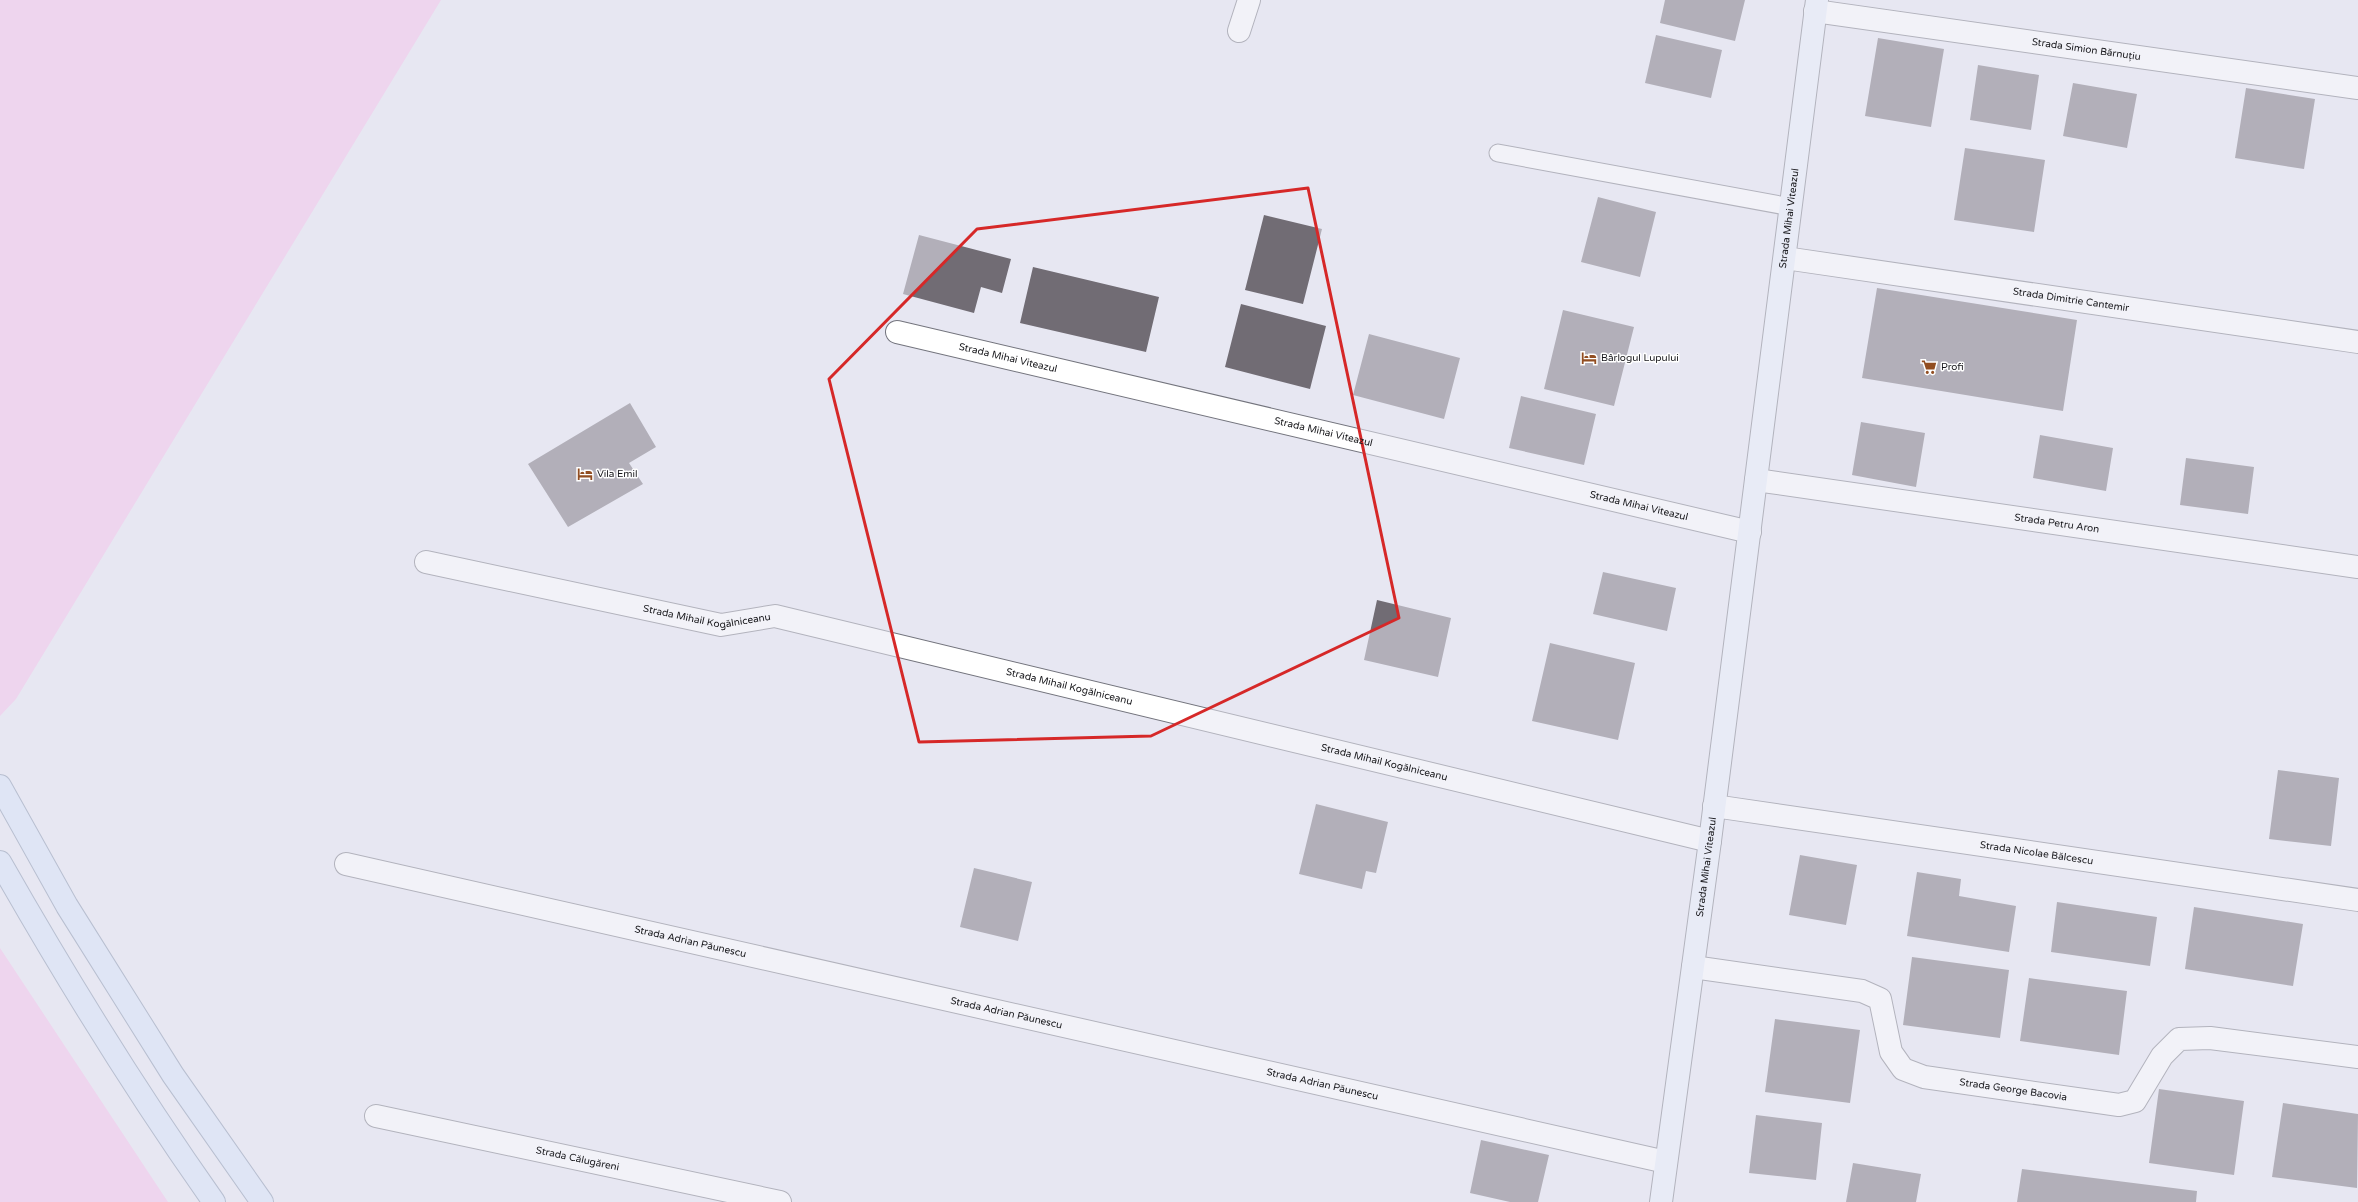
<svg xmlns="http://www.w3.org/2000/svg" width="2358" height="1202" viewBox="0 0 2358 1202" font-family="'Varela Round',sans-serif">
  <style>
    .green { fill: #f5bfe8 }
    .building { fill: #716c74 }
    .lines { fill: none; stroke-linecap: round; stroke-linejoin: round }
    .service-casing { stroke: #73747d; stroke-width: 19 }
    .minor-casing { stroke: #73747d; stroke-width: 24 }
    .secondary-casing { stroke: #73747d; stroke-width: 24 }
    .primary-casing { stroke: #7f8ea7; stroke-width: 24 }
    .service { stroke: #fff; stroke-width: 17 }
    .minor { stroke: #fff; stroke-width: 22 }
    .secondary { stroke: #e9f0fb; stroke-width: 22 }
    .primary { stroke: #d4e2f8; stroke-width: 22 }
    .marked { fill: none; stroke: #d62828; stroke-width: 3; stroke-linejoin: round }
    .labels { text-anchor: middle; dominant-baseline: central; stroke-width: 3; stroke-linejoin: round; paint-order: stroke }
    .street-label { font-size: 10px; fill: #16161a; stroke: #fff }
    .poi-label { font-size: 10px; fill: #16161a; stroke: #fff; text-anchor: start }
  </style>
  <rect width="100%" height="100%" fill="#e7e7f2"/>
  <path class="green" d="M 0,0 L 441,0 L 16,699 L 0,716 Z
    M 0,948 L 168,1202 L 0,1202 Z"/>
  <path class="building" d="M 1665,0 L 1745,0 L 1735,41 L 1660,23 Z
    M 1656,35 L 1722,50 L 1711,98 L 1645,83 Z
    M 1878,38 L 1944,49 L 1931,127 L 1865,116 Z
    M 1978,65 L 2039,75 L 2031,130 L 1970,120 Z
    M 2073,83 L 2137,94 L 2127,148 L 2063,136 Z
    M 2246,88 L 2315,99 L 2304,169 L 2235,158 Z
    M 1965,148 L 2045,160 L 2034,232 L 1954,220 Z
    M 1598,197 L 1656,212 L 1640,277 L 1581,262 Z
    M 1264,215 L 1322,229 L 1303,304 L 1245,290 Z
    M 919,235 L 1011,259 L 1002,293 L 981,287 L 974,313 L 903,294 Z
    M 1033,267 L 1159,297 L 1146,352 L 1020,323 Z
    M 1877,288 L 2077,320 L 2063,411 L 1862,378 Z
    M 1241,304 L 1326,326 L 1310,389 L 1225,367 Z
    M 1563,310 L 1634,327 L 1614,406 L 1544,389 Z
    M 1369,334 L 1460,358 L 1444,419 L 1353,395 Z
    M 1521,396 L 1596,414 L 1584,465 L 1509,448 Z
    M 630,403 L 656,447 L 629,463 L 643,484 L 568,527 L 528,464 Z
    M 1861,422 L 1925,433 L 1916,487 L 1852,475 Z
    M 2040,435 L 2113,448 L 2106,491 L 2033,478 Z
    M 2186,458 L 2254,467 L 2248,514 L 2180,505 Z
    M 1603,572 L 1676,588 L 1667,631 L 1593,614 Z
    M 1377,600 L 1451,618 L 1438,677 L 1364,660 Z
    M 1550,643 L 1635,663 L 1618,740 L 1532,721 Z
    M 2278,770 L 2339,778 L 2331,846 L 2269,839 Z
    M 1316,804 L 1388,822 L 1376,873 L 1366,871 L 1362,889 L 1299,874 Z
    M 1800,855 L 1857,865 L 1846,925 L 1789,915 Z
    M 974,868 L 1032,882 L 1018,941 L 960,927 Z
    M 1917,872 L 1961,879 L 1959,896 L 2016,906 L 2009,952 L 1907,936 Z
    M 2057,902 L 2157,917 L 2150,966 L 2051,952 Z
    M 2194,907 L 2303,924 L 2293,986 L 2185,969 Z
    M 1912,957 L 2009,970 L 2000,1038 L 1903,1025 Z
    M 2029,978 L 2127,991 L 2119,1055 L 2020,1041 Z
    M 1775,1019 L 1860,1030 L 1850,1103 L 1765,1092 Z
    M 2159,1089 L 2244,1101 L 2234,1175 L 2149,1163 Z
    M 2283,1103 L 2358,1114 L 2357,1188 L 2272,1177 Z
    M 1756,1115 L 1822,1123 L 1816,1180 L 1749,1173 Z
    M 1481,1140 L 1549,1155 L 1538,1202 L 1510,1202 L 1470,1193 Z
    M 1853,1163 L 1921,1174 L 1916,1202 L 1846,1202 Z
    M 2022,1169 L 2197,1191 L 2196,1202 L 2017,1202 Z"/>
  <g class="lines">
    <g class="service-casing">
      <path id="service" d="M 1498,153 L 1791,207"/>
    </g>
    <g class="minor-casing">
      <g id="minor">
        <path id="s1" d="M 1815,11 L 2358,88"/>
        <path d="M 1239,31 L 1249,0"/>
        <path id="s2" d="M 1785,258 L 2358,342"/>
        <path id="s3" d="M 897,332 L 1750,532"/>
        <path id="s4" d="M 1756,480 L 2358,567"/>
        <path id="s5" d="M 426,562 L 721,625 L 775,616 L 1710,841"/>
        <path id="s6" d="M 1714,806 L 2358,900"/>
        <path id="s7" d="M 346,864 L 1666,1162"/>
        <path id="s8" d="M 1693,967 L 1862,991 L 1880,999 L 1891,1052 L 1903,1069 L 1924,1077 L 2119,1105 L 2135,1101 L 2162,1056 L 2179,1039 L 2210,1038 L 2358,1057"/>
        <path id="s9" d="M 376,1116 L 780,1202"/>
      </g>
    </g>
    <g class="secondary-casing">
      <g id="secondary">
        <path id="s10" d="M 1661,1202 L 1710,841 L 1817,0"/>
      </g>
    </g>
    <g class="primary-casing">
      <path id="primary" d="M 0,786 L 67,906 L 173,1075 L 262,1202
        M 0,862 C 66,978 137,1093 214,1202"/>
    </g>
    <use href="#service" class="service"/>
    <use href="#minor" class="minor"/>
    <use href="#secondary" class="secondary"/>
    <use href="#primary" class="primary"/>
  </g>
  <path d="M0 0H2358V1202H0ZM 1308,188 L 1399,618 L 1151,736 L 919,742 L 829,379 L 977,229 Z" fill="#e7e7f2" fill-opacity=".55" fill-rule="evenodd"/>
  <path class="marked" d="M 1308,188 L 1399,618 L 1151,736 L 919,742 L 829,379 L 977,229 Z"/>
  <defs>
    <g id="hotel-bare" transform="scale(1.2)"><path d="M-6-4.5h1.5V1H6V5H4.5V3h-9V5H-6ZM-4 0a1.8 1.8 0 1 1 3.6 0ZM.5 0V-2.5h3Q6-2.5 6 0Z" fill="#914d21" stroke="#fff" stroke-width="2.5" paint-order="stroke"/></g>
    <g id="supermarket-bare" transform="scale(1.2)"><path d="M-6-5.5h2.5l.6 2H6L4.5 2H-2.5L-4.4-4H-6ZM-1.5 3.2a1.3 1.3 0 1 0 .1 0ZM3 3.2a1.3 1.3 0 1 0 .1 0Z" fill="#914d21" stroke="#fff" stroke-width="2.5" paint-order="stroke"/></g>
  </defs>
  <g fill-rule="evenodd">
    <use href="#hotel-bare" x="1589" y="358"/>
    <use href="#supermarket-bare" x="1929" y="367"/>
    <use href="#hotel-bare" x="585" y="474"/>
  </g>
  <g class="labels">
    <g class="street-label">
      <text stroke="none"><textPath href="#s1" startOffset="274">Strada Simion Bărnuțiu</textPath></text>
      <text stroke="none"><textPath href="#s10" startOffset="992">Strada Mihai Viteazul</textPath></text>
      <text stroke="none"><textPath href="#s2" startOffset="289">Strada Dimitrie Cantemir</textPath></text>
      <text stroke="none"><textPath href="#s3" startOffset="114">Strada Mihai Viteazul</textPath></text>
      <text stroke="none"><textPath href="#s3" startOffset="438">Strada Mihai Viteazul</textPath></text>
      <text stroke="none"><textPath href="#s3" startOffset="762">Strada Mihai Viteazul</textPath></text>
      <text stroke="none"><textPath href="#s4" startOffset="304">Strada Petru Aron</textPath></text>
      <text stroke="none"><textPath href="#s5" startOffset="287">Strada Mihail Kogălniceanu</textPath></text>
      <text stroke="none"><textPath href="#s5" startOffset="659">Strada Mihail Kogălniceanu</textPath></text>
      <text stroke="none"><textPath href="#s5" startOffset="983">Strada Mihail Kogălniceanu</textPath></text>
      <text stroke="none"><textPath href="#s6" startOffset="326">Strada Nicolae Bălcescu</textPath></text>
      <text stroke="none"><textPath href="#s10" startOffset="338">Strada Mihai Viteazul</textPath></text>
      <text stroke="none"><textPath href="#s7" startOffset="353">Strada Adrian Păunescu</textPath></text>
      <text stroke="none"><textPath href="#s7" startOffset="677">Strada Adrian Păunescu</textPath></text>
      <text stroke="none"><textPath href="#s7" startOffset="1001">Strada Adrian Păunescu</textPath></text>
      <text stroke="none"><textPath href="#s8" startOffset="378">Strada George Bacovia</textPath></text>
      <text stroke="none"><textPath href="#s9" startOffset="206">Strada Călugăreni</textPath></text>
    </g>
    <g class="poi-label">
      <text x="1601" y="358">Bârlogul Lupului</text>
      <text x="1941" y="367">Profi</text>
      <text x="597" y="474">Vila Emil</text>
    </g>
  </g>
</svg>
